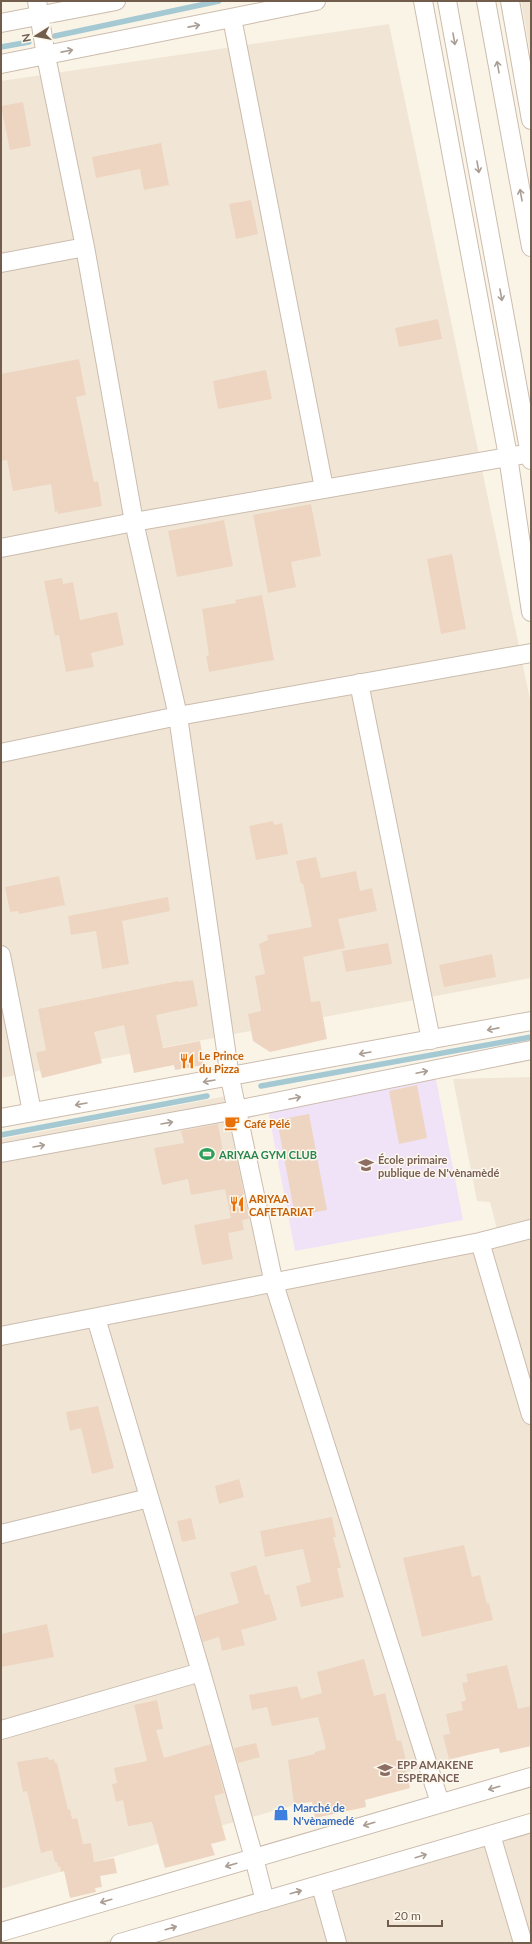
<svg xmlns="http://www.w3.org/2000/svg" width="532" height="1944" viewBox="0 0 532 1944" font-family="Lato,sans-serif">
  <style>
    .residential { fill: #f1e6d6 }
    .education { fill: #f1e3f7 }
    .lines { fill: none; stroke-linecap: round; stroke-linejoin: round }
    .stream { stroke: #a4c9d3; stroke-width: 5.5 }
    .building { fill: #edd5c1 }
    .minor-casing { stroke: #cbbcae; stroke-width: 20 }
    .minor { stroke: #fff; stroke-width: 18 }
    .oneway { stroke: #aa9e94 }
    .labels { text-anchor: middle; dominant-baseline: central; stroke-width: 3; stroke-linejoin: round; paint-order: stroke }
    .food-label { font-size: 11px; font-weight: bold; fill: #c56008; stroke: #fdf8ed; text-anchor: start }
    .leisure-label { font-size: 11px; font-weight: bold; fill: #27864d; stroke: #fdf8ed; text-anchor: start }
    .education-label { font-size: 11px; font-weight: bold; fill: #785e54; stroke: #fdf8ed; text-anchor: start }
    .shop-label { font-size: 11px; font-weight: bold; fill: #366cbe; stroke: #fdf8ed; text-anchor: start }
  </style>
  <rect width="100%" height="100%" fill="#faf4e7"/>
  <path class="residential" d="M 521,1 L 531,1 L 531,57 Z
    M 389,24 L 531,704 L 531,978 L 1,1078 L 1,81 Z
    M 531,1077 L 531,1737 L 1,1889 L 1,1139 L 232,1095 L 278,1274 L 497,1230 L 490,1202 L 477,1201 L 453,1079 Z
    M 531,1815 L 531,1943 L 100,1943 Z"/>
  <path class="education" d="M 436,1079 L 463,1220 L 295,1251 L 268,1110 Z"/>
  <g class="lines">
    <path class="stream" d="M 55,36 L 219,1
      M 1,47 L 29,42
      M 261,1086 L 531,1037
      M 1,1135 L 207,1096"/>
  </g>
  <path class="building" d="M 23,102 L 31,146 L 10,150 L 1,106 Z
    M 161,143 L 169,185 L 144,190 L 140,169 L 96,178 L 92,157 Z
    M 251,200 L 258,234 L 236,239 L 229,204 Z
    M 438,319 L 442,339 L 399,347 L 395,328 Z
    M 79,359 L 86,395 L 76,397 L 94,482 L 98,481 L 102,506 L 58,514 L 57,511 L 55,512 L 51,484 L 13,491 L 7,460 L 1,461 L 1,374 Z
    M 266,370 L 272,399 L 218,409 L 213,381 Z
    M 311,504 L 321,556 L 291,562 L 296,587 L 268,593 L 253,515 Z
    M 224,520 L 233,566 L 177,577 L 168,531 Z
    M 452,554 L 466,629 L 441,634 L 427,559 Z
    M 62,578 L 63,584 L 73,582 L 80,620 L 117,612 L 124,645 L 91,653 L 94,667 L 66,672 L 59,635 L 55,636 L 44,581 Z
    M 262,595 L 274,660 L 209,672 L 206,656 L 209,655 L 202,609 L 236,603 L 235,600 Z
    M 273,821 L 274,825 L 282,823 L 288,854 L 256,860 L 249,826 Z
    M 316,857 L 321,878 L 356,871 L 360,891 L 372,888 L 377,911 L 338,919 L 345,948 L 303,957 L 311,1002 L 320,1001 L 327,1039 L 270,1052 L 253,1041 L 248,1014 L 261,1011 L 255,976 L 265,974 L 259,944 L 268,940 L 267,935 L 312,927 L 303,883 L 301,884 L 296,861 Z
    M 59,876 L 65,905 L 19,914 L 18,911 L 10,912 L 5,887 Z
    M 168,897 L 170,911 L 122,921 L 129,964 L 102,969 L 96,931 L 71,935 L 68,916 Z
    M 388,943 L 392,964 L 346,972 L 342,951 Z
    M 492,954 L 496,977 L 444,987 L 439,965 Z
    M 193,980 L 198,1006 L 156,1015 L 163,1048 L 200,1041 L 204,1065 L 175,1070 L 174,1065 L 134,1073 L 124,1025 L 94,1032 L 102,1063 L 42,1078 L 36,1053 L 46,1050 L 38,1009 L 178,981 L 179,982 Z
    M 417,1085 L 427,1138 L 399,1144 L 389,1091 Z
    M 309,1114 L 327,1210 L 295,1216 L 277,1120 Z
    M 218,1124 L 225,1162 L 237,1160 L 249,1219 L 242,1220 L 244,1230 L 228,1233 L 233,1259 L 202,1265 L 194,1225 L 231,1218 L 225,1189 L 191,1195 L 188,1179 L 162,1185 L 154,1148 L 184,1143 L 181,1131 Z
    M 98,1406 L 114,1468 L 92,1474 L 81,1428 L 70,1431 L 66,1412 Z
    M 239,1479 L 244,1497 L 219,1504 L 215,1486 Z
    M 332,1517 L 336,1537 L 333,1537 L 341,1568 L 337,1568 L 344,1597 L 301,1607 L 296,1586 L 311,1582 L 303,1549 L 265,1557 L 260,1531 Z
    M 191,1518 L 196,1539 L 182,1542 L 177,1521 Z
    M 464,1545 L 472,1577 L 480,1575 L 487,1604 L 489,1603 L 493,1620 L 422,1637 L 403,1558 Z
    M 256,1565 L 265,1595 L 269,1594 L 277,1620 L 241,1630 L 245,1645 L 222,1651 L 219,1637 L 203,1642 L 195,1616 L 239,1603 L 230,1573 Z
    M 47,1624 L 54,1657 L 1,1667 L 1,1634 Z
    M 364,1659 L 374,1696 L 385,1693 L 397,1741 L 401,1740 L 407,1765 L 405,1766 L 410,1788 L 365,1800 L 366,1807 L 315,1818 L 312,1802 L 294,1804 L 288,1760 L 315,1754 L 315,1752 L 326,1749 L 318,1717 L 272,1726 L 267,1707 L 252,1710 L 249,1695 L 297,1686 L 301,1699 L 322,1693 L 317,1672 Z
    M 507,1665 L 518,1709 L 531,1706 L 531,1746 L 500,1753 L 499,1748 L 449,1759 L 443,1735 L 450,1734 L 446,1714 L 463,1710 L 461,1702 L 466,1700 L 462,1683 L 468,1682 L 466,1674 Z
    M 157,1700 L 163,1729 L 156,1730 L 164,1758 L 211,1744 L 224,1793 L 214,1796 L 226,1840 L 211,1844 L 215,1855 L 165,1868 L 152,1822 L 128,1826 L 123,1800 L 116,1802 L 112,1784 L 117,1783 L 114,1768 L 147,1761 L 134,1705 Z
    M 256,1743 L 260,1757 L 238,1763 L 234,1748 Z
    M 48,1757 L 49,1760 L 54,1759 L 55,1763 L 57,1763 L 68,1810 L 70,1809 L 72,1819 L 77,1818 L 83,1844 L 91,1843 L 94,1862 L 114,1858 L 117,1873 L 100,1876 L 102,1887 L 95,1888 L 96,1892 L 70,1898 L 64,1871 L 61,1872 L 60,1866 L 58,1867 L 57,1862 L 55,1862 L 52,1850 L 41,1853 L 27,1791 L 23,1792 L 17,1762 Z"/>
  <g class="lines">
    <g class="minor-casing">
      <path id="minor" d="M 37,1 L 46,56 L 85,247 L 134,522 L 178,716 L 230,1078 L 274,1284 L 440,1803
        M 423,1 L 508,456 L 531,612
        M 447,1 L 531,460
        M 486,1 L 531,247
        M 510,1 L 531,120
        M 232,18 L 324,488
        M 1,23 L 116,1
        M 1,64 L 316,1
        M 1,263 L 85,247
        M 1,548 L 134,522 L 531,453
        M 359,683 L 431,1040
        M 1,753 L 178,716 L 531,653
        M 1,955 L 32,1112
        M 1,1118 L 531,1021
        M 1,1153 L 236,1110 L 531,1050
        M 480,1242 L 531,1415
        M 96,1318 L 201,1672 L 254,1858 L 265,1901
        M 1,1336 L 480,1242 L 531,1229
        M 1,1534 L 149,1498
        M 1,1730 L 201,1672
        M 491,1835 L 523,1943
        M 321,1886 L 337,1943
        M 1,1932 L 531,1777
        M 120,1943 L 531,1823"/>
    </g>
    <use href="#minor" class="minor"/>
  </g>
  <defs><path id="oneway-shaft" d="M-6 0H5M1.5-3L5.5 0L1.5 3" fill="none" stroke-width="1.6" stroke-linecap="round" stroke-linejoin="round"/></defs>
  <g class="oneway">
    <use href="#oneway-shaft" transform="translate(194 26) rotate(-11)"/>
    <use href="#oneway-shaft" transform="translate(454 39) rotate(80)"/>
    <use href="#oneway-shaft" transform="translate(67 51) rotate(-11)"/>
    <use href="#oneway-shaft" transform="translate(498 67) rotate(-100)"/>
    <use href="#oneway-shaft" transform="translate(478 167) rotate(80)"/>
    <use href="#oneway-shaft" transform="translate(521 195) rotate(-100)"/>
    <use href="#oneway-shaft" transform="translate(501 295) rotate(80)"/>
    <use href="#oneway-shaft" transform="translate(493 1029) rotate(169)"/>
    <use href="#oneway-shaft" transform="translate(365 1053) rotate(170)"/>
    <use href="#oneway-shaft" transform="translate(422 1072) rotate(-12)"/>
    <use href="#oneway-shaft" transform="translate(209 1081) rotate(170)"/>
    <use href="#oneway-shaft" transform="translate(295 1098) rotate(-12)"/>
    <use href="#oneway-shaft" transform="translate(81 1104) rotate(170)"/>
    <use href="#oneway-shaft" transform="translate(167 1123) rotate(-10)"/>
    <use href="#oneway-shaft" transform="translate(39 1146) rotate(-10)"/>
    <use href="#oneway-shaft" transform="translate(494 1788) rotate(164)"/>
    <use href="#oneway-shaft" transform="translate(369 1824) rotate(164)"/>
    <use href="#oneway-shaft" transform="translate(421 1856) rotate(-17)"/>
    <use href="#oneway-shaft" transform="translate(231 1865) rotate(164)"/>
    <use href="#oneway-shaft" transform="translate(296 1892) rotate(-16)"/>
    <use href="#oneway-shaft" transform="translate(106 1901) rotate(164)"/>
    <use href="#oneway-shaft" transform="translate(171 1928) rotate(-16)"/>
  </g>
  <defs>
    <g id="restaurant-bare" transform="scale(1.2)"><path d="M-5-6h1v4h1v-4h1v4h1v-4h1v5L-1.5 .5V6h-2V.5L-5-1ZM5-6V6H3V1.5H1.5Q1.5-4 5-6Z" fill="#e8710a" stroke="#fdf8ed" stroke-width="2.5" paint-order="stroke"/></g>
    <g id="cafe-bare" transform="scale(1.2)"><path d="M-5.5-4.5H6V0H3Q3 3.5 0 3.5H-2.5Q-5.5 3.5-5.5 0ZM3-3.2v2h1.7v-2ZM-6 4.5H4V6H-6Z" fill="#e8710a" stroke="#fdf8ed" stroke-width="2.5" paint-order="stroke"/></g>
    <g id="stadium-bare" transform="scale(1.2)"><path d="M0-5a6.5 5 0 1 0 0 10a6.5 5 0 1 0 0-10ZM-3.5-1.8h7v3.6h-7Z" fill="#2e9e5b" stroke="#fdf8ed" stroke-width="2.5" paint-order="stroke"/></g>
    <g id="school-bare" transform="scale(1.2)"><path d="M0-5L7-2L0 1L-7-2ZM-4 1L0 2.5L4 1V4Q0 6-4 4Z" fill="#8d6e63" stroke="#fdf8ed" stroke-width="2.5" paint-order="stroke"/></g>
    <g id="shop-bare" transform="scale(1.2)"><path d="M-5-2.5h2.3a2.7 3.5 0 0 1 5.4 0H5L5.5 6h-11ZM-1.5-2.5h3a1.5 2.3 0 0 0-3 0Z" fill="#3f7fe0" stroke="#fdf8ed" stroke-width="2.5" paint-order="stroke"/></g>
  </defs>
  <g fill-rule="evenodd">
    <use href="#restaurant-bare" x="187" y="1061"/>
    <use href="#cafe-bare" x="232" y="1123"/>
    <use href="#stadium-bare" x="207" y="1154"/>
    <use href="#school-bare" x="366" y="1165"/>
    <use href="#restaurant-bare" x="237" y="1204"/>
    <use href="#school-bare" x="385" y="1770"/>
    <use href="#shop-bare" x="281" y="1813"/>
  </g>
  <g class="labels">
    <g class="food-label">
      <text x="199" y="1055">Le Prince<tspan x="199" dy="13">du Pizza</tspan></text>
      <text x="244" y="1123">Café Pélé</text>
      <text x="249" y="1198">ARIYAA<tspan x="249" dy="13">CAFETARIAT</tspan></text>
    </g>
    <g class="leisure-label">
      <text x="219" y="1154">ARIYAA GYM CLUB</text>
    </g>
    <g class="education-label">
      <text x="378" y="1159">École primaire<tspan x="378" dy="13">publique de N'vènamèdé</tspan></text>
      <text x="397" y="1764">EPP AMAKENE<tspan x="397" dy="13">ESPERANCE</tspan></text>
    </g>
    <g class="shop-label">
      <text x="293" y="1807">Marché de<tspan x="293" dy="13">N'vènamedé</tspan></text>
    </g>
  </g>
  <rect width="532" height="1944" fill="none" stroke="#725d4d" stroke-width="4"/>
  <g transform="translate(36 36) rotate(259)" stroke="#fdf8ed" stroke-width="3" paint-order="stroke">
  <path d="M0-3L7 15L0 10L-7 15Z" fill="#725d4d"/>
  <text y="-6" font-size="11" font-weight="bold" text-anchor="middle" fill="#725d4d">N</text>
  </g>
  <path d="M388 1920v6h54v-6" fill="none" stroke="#725d4d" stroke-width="2"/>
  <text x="394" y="1920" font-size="12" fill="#725d4d" stroke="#fdf8ed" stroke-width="3" paint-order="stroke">20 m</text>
</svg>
